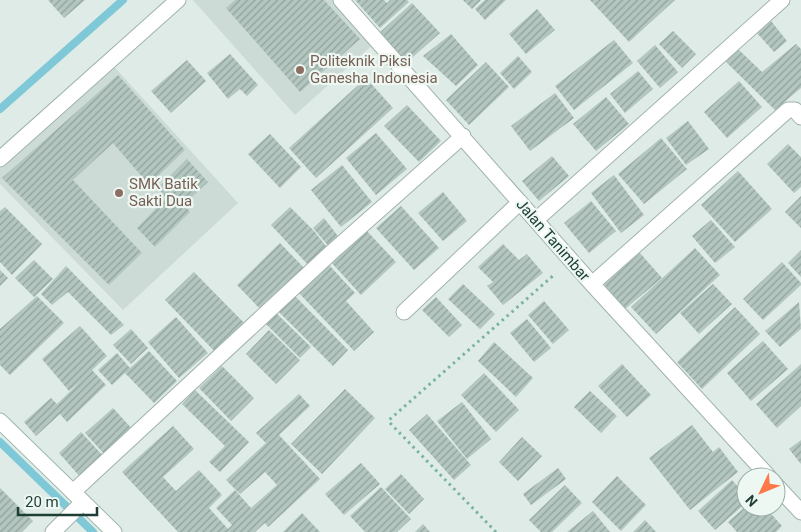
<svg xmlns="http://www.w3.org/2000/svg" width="801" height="532" viewBox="0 0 801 532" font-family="Roboto,sans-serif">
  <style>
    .built { fill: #ccdbd5 }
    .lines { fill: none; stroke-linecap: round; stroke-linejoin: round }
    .stream { stroke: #7fc8d7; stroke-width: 8 }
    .building { fill: url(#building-hatch) }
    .street-casing { stroke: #a1b3ad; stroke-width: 17 }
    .secondary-casing { stroke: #9cb8af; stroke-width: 17 }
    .path { stroke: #7bb3a2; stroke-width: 3; stroke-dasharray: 2.5 4; stroke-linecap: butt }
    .street { stroke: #fff; stroke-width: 15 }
    .secondary { stroke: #fff; stroke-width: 15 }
    .education-dot { fill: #8d6e63; stroke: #eef8f3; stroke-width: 2 }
    .labels { text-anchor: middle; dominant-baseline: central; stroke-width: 4.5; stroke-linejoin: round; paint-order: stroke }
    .education-label { font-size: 15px; fill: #785e54; stroke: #eef8f3; text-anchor: start }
    .street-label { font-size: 15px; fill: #1e3d35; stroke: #eef8f3 }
  </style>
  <defs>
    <pattern id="building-hatch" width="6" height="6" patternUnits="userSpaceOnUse" patternTransform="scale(1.25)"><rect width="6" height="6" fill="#b3c6bf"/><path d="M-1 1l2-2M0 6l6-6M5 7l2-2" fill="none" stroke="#91a29c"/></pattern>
  </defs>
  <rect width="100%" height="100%" fill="#deebe6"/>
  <path class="built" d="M 193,0 L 341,0 L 377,41 L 295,115 Z
    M 109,61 L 238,203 L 123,310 L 0,184 L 0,159 Z"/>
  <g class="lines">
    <path class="stream" d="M 0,109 L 123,0
      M 0,442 L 93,532"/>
  </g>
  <path class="building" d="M 48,0 L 85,0 L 64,18 Z
    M 235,0 L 324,0 L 360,39 L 300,92 L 226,8 Z
    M 355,0 L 384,0 L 387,3 L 390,0 L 407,0 L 409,2 L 380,28 Z
    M 463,0 L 481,0 L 472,9 Z
    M 485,0 L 506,0 L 485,20 L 475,9 Z
    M 590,0 L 675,0 L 629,42 Z
    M 412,3 L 440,33 L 405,64 L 378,34 Z
    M 537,9 L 555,30 L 526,54 L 509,34 Z
    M 771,21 L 787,41 L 774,52 L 757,33 Z
    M 673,31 L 696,54 L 682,68 L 659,44 Z
    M 451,34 L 478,65 L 456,86 L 423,56 Z
    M 614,40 L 633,63 L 574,110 L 555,86 Z
    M 796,44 L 801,49 L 801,88 L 775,110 L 726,62 L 738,49 L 762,72 Z
    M 655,45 L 678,72 L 660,88 L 637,61 Z
    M 230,54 L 258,85 L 247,96 L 240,89 L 228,99 L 207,73 Z
    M 518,56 L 532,72 L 514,89 L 500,73 Z
    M 187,60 L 206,81 L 171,113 L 151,91 Z
    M 486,62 L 509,87 L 469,125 L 446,100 Z
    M 638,71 L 653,89 L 625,113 L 610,94 Z
    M 118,75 L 185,150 L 149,185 L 113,143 L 73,180 L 142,253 L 109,285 L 2,178 Z
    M 366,78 L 393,108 L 316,178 L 289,148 Z
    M 739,81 L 762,107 L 727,138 L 704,112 Z
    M 555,93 L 574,118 L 530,151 L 511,126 Z
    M 606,97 L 629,124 L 596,151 L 573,124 Z
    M 407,105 L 441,141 L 419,162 L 384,126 Z
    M 688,121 L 709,149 L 686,165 L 666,138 Z
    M 376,133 L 407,169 L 376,195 L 346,158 Z
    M 270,134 L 301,167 L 280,188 L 248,154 Z
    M 661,138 L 687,169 L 644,204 L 618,174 Z
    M 788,144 L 801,157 L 801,187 L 794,193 L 767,164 Z
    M 552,156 L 569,176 L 539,201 L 522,181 Z
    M 187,159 L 208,182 L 184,204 L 190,212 L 155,247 L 137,228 L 166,198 L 158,188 Z
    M 342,165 L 372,202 L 341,227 L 311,190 Z
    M 738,171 L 772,209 L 735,242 L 701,205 Z
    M 614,175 L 644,215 L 621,233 L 591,193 Z
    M 443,192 L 467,221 L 443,241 L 418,213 Z
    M 801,196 L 801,228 L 785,212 Z
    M 591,201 L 616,231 L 589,253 L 564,223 Z
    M 401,206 L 439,248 L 414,270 L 376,228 Z
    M 5,207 L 42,244 L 12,275 L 0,262 L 0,211 Z
    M 290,207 L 314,231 L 329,250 L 310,267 L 271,225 Z
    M 324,218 L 341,240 L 331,249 L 313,228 Z
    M 711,220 L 735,247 L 715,263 L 692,236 Z
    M 365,229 L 396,262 L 361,295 L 330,261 Z
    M 280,243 L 307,271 L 263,312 L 237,285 Z
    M 503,244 L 519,260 L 527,254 L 543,273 L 503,305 L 487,286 L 493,282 L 478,267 Z
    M 695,248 L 720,275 L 656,334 L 631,307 Z
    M 801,250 L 801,277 L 788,263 Z
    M 640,253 L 662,278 L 625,309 L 604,284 Z
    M 34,260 L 53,279 L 34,297 L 15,278 Z
    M 782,262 L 801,283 L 801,285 L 763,320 L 743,299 Z
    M 328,264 L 355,293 L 346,301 L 374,332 L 354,351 L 298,292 Z
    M 66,266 L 124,325 L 111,335 L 68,292 L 52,305 L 41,294 Z
    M 0,270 L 8,278 L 0,286 Z
    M 194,272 L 253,332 L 224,361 L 165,300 Z
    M 463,284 L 495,314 L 480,329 L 448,299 Z
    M 713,284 L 732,304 L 699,334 L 680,313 Z
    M 293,294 L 348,350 L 333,366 L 277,310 Z
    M 37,296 L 64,323 L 10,375 L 0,365 L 0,329 Z
    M 436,297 L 462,325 L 449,337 L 422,310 Z
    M 544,301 L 569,330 L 553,344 L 528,315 Z
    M 799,302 L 801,329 L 780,347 L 765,331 Z
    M 735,307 L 760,334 L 702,389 L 677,362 Z
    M 275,312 L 311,347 L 300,358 L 264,322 Z
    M 176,317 L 208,353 L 179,378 L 148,342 Z
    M 527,319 L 551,348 L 534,362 L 510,333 Z
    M 80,326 L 107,356 L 92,370 L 106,385 L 67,422 L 60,414 L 36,436 L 24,422 L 51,398 L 57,404 L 81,381 L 69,391 L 42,359 Z
    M 131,329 L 148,348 L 131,364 L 113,345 Z
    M 269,330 L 300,360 L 276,384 L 246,354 Z
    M 763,341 L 788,369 L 751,401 L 727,373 Z
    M 494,342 L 533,378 L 516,397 L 478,361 Z
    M 149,351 L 177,381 L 154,403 L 125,373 L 112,385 L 98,370 L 117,353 L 130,368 Z
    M 622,364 L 651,395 L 627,417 L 598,386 Z
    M 801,364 L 801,406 L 777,428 L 756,404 Z
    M 222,366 L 254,398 L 231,421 L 199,388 Z
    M 484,373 L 519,410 L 496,432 L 461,395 Z
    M 345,389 L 375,418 L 322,474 L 291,444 Z
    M 195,390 L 249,442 L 220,472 L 209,462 L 225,446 L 182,404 Z
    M 590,391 L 617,416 L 601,433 L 574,407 Z
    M 299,394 L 310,406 L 279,435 L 320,479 L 268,527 L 265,523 L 255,532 L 178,532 L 122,472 L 173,426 L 194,449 L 163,477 L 176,491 L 199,470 L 222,495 L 209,508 L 228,529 L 232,525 L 216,508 L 235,490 L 251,508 L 277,485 L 265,472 L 240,494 L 226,480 L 266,443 L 256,433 Z
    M 462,402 L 491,439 L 467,459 L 437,421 Z
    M 113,408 L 134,431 L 106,456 L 85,433 Z
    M 427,414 L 471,465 L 454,480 L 409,430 Z
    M 692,425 L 713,452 L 719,447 L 738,472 L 690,510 L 649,458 Z
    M 81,432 L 105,458 L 82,479 L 59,453 Z
    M 522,437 L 542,456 L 518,481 L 499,462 Z
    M 801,440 L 801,464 L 789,449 Z
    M 361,463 L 380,484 L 344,515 L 325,494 Z
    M 558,468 L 566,479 L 531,505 L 523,494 Z
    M 401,474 L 424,499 L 409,514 L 385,489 Z
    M 617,476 L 646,505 L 621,531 L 592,502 Z
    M 732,480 L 746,496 L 746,503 L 715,530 L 698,511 Z
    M 565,485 L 582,503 L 552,532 L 541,532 L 529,520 Z
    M 381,487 L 411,519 L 397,532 L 365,532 L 350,516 Z
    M 0,488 L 33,521 L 22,532 L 0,532 Z
    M 745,507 L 765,507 L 782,526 L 776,532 L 737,532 L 728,522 Z
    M 593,511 L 610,532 L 567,532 Z
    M 302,513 L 320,532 L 283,532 Z
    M 645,520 L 656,532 L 633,532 Z
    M 423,524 L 430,532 L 415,532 Z"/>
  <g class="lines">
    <g class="street-casing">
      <path id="street" d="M 341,0 L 592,284 L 769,477
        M 0,159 L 178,0
        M 536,220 L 782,0
        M 592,284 L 788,110 L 795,110 L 801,117
        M 404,312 L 520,202
        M 776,485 L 801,512
        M 73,492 L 333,251 L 463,136
        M 53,532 L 83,502"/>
    </g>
    <g class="secondary-casing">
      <path id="secondary" d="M 0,421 L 114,532"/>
    </g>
    <path class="path" d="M 496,532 L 390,423 L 389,420 L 555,274"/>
    <use href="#street" class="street"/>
    <use href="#secondary" class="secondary"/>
  </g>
  <g class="education-dot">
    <circle cx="300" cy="70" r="5"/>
    <circle cx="119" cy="193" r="5"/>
  </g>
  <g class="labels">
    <g class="education-label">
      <text x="310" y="61">Politeknik Piksi<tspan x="310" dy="17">Ganesha Indonesia</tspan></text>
      <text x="129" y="184">SMK Batik<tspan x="129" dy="17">Sakti Dua</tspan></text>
    </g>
    <g class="street-label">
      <text transform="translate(553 240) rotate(49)">Jalan Tanimbar</text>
    </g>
  </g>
  <g transform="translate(761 492) rotate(227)"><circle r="24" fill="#eef8f3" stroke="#9bada7"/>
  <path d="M0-4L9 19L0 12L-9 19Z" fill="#ff7948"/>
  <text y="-8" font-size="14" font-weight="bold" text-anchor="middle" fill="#1e3d35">N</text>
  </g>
  <path d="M18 507v8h79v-8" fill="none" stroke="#1e3d35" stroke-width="2.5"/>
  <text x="25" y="507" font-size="15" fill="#1e3d35" stroke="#eef8f3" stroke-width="4" paint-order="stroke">20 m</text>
</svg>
